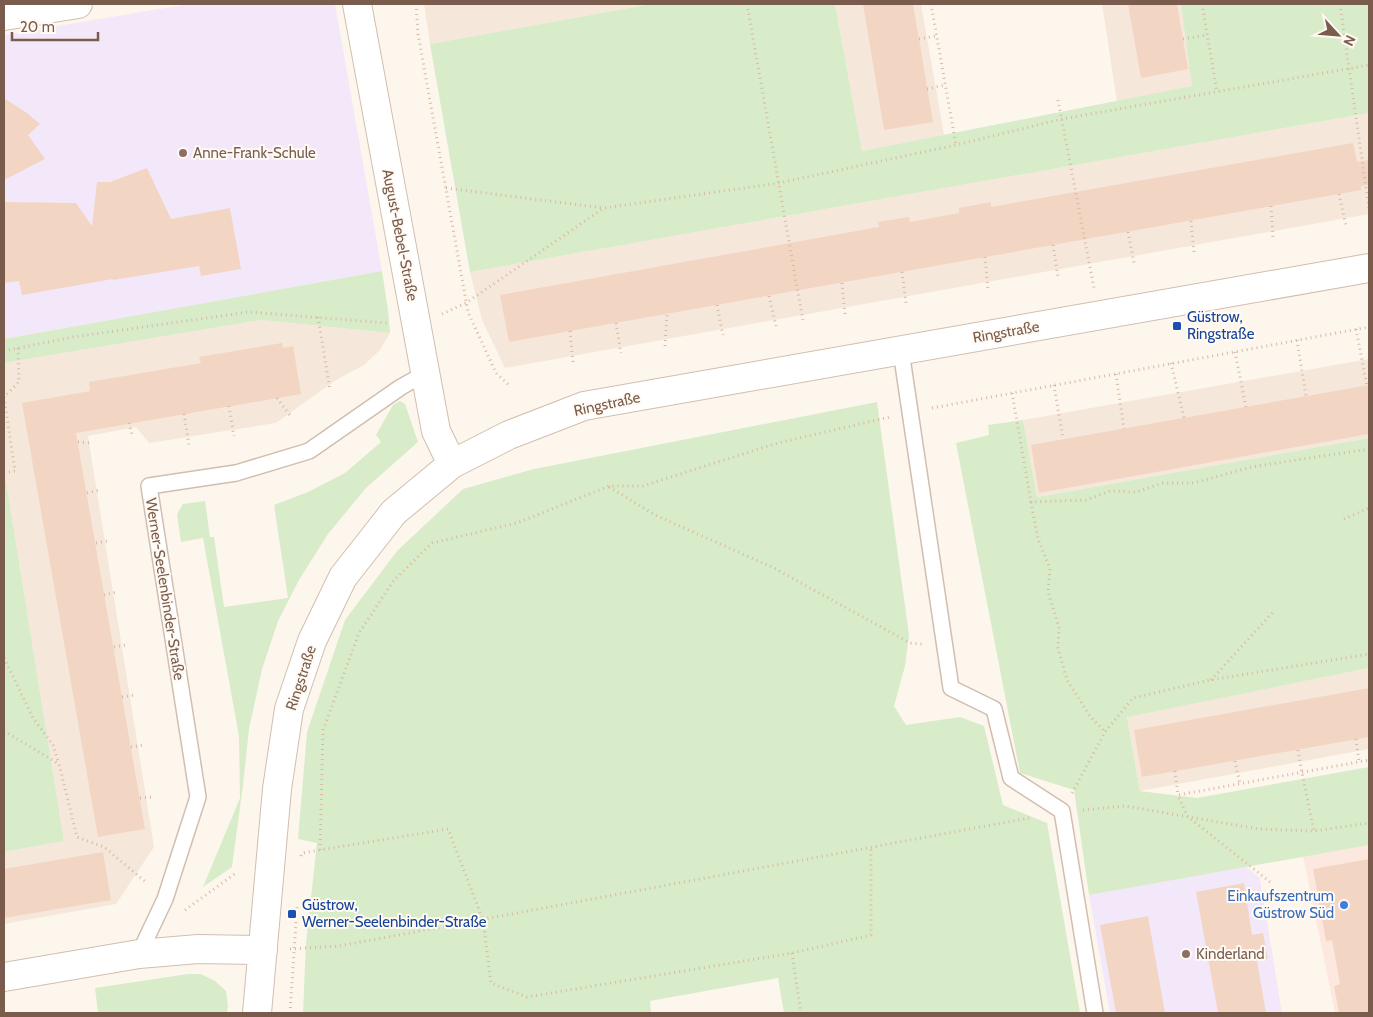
<svg xmlns="http://www.w3.org/2000/svg" width="1373" height="1017" viewBox="0 0 1373 1017" font-family="Cabin,sans-serif">
  <style>
    .residential { fill: #f5e8da }
    .commercial { fill: #fde8e0 }
    .education { fill: #f3e8fa }
    .green { fill: #d8ecc9 }
    .building { fill: #f3d5c3 }
    .lines { fill: none; stroke-linecap: round; stroke-linejoin: round }
    .lane-casing { stroke: #d1beb0; stroke-width: 18 }
    .street-casing { stroke: #d1beb0; stroke-width: 30 }
    .path { stroke: #d9b8a5; stroke-width: 3; stroke-dasharray: 1 4; stroke-linecap: butt }
    .lane { stroke: #fff; stroke-width: 15 }
    .street { stroke: #fff; stroke-width: 28 }
    .education-dot { fill: #8d6e63; stroke: #fffaf3; stroke-width: 2 }
    .transit-dot { fill: #1a4fb4; stroke: #fffaf3; stroke-width: 2 }
    .shop-dot { fill: #3f7fe0; stroke: #fffaf3; stroke-width: 2 }
    .labels { text-anchor: middle; dominant-baseline: central; stroke-width: 4; stroke-linejoin: round; paint-order: stroke }
    .education-label { font-size: 15px; fill: #785e54; stroke: #fffaf3; text-anchor: start }
    .street-label { font-size: 15px; fill: #7a5c4d; stroke: #fffaf3 }
    .transit-label { font-size: 15px; fill: #164399; stroke: #fffaf3; text-anchor: start }
    .shop-label { font-size: 15px; fill: #366cbe; stroke: #fffaf3; text-anchor: end }
  </style>
  <rect width="100%" height="100%" fill="#fdf6ec"/>
  <path class="residential" d="M 424,4 L 651,4 L 430,44 Z
    M 835,4 L 921,4 L 944,135 L 862,151 Z
    M 1102,4 L 1181,4 L 1193,86 L 1117,102 Z
    M 1369,113 L 1369,214 L 505,368 L 482,320 L 470,272 Z
    M 261,320 L 390,333 L 380,350 L 364,365 L 336,380 L 276,423 L 149,443 L 136,427 L 88,436 L 154,847 L 116,904 L 4,924 L 4,852 L 64,841 L 6,481 L 4,481 L 4,363 Z
    M 1369,359 L 1369,438 L 1037,497 L 1023,420 Z
    M 1369,668 L 1369,749 L 1140,791 L 1127,716 Z"/>
  <path class="commercial" d="M 1369,845 L 1369,1013 L 1335,1013 L 1303,856 Z"/>
  <path class="education" d="M 189,4 L 335,4 L 382,271 L 4,339 L 4,35 Z
    M 1245,866 L 1260,878 L 1282,1013 L 1110,1013 L 1089,895 Z"/>
  <path class="green" d="M 651,4 L 835,4 L 862,151 L 1192,86 L 1181,4 L 1369,4 L 1369,113 L 470,272 L 430,44 Z
    M 382,271 L 388,310 L 390,333 L 261,320 L 4,363 L 4,339 Z
    M 400,401 L 405,404 L 418,442 L 366,488 L 328,534 L 299,580 L 278,621 L 262,669 L 249,729 L 243,785 L 232,867 L 203,887 L 240,798 L 239,736 L 203,538 L 181,542 L 177,514 L 183,504 L 205,501 L 210,537 L 214,537 L 224,607 L 288,598 L 274,505 L 308,492 L 345,473 L 381,442 L 376,435 L 393,405 Z
    M 877,402 L 909,635 L 905,666 L 894,706 L 906,725 L 960,717 L 984,726 L 1003,805 L 1047,823 L 1080,1013 L 784,1013 L 778,978 L 650,1001 L 651,1013 L 303,1013 L 306,943 L 317,843 L 298,839 L 307,732 L 345,620 L 397,551 L 463,489 L 534,469 Z
    M 1023,420 L 1037,497 L 1369,438 L 1369,668 L 1127,717 L 1140,791 L 1197,798 L 1369,767 L 1369,845 L 1089,895 L 1074,790 L 1020,773 L 956,443 L 989,435 L 988,425 Z
    M 4,481 L 6,481 L 64,841 L 4,852 Z
    M 188,974 L 201,974 L 215,981 L 226,991 L 228,1006 L 227,1013 L 98,1013 L 95,988 Z"/>
  <path class="building" d="M 863,4 L 913,4 L 933,122 L 884,130 Z
    M 1128,4 L 1177,4 L 1188,69 L 1141,78 Z
    M 4,98 L 27,113 L 40,124 L 28,135 L 45,159 L 4,180 Z
    M 1353,143 L 1357,162 L 1369,160 L 1369,185 L 1361,186 L 1361,190 L 509,342 L 500,295 L 879,227 L 878,222 L 909,217 L 910,222 L 959,213 L 959,208 L 991,202 L 991,207 Z
    M 147,168 L 171,219 L 230,208 L 241,269 L 201,276 L 199,266 L 113,280 L 113,279 L 22,295 L 19,281 L 4,283 L 4,202 L 76,203 L 92,226 L 97,182 L 110,182 Z
    M 282,343 L 283,348 L 293,346 L 301,394 L 76,433 L 145,829 L 98,837 L 22,403 L 90,391 L 89,382 L 201,363 L 199,357 Z
    M 1369,385 L 1369,434 L 1039,493 L 1031,445 Z
    M 1369,688 L 1369,737 L 1142,777 L 1134,730 Z
    M 103,852 L 111,900 L 4,918 L 4,869 Z
    M 1369,859 L 1369,1013 L 1339,1013 L 1334,986 L 1340,984 L 1332,940 L 1326,941 L 1313,869 Z
    M 1244,883 L 1252,935 L 1263,933 L 1268,959 L 1257,961 L 1266,1013 L 1218,1013 L 1196,892 Z
    M 1148,916 L 1165,1013 L 1116,1013 L 1100,925 Z"/>
  <g class="lines">
    <g class="lane-casing">
      <path id="lane" d="M 901,351 L 951,688 L 994,709 L 1011,778 L 1062,811 L 1095,1013
        M 139,954 L 165,899 L 198,797 L 149,486 L 236,473 L 309,451 L 401,387 L 426,373"/>
    </g>
    <g class="street-casing">
      <path id="street" d="M 357,4 L 436,431 L 452,464
        M 4,16 L 78,4
        M 4,977 L 139,954 L 198,949 L 263,950
        M 257,1013 L 277,789 L 289,709 L 312,641 L 343,577 L 394,512 L 452,464 L 509,435 L 584,406 L 1369,268"/>
    </g>
    <path class="path" d="M 416,4 L 418,34 L 468,312 L 496,373 L 510,386
      M 747,4 L 803,321
      M 931,4 L 956,145
      M 1202,4 L 1217,92
      M 1340,4 L 1369,209
      M 919,39 L 936,36
      M 1183,39 L 1207,35
      M 927,89 L 945,85
      M 1058,100 L 1094,288
      M 446,188 L 604,208
      M 1339,194 L 1346,226
      M 1271,206 L 1273,238
      M 1191,221 L 1194,252
      M 1128,232 L 1134,263
      M 1053,245 L 1058,277
      M 985,257 L 988,289
      M 902,272 L 906,303
      M 842,283 L 845,314
      M 769,296 L 776,326
      M 717,305 L 723,335
      M 442,314 L 466,303 L 604,208 L 779,183 L 956,145 L 1062,119 L 1369,65
      M 318,317 L 330,390
      M 616,323 L 621,353
      M 1356,329 L 1367,386
      M 570,331 L 573,362
      M 1297,340 L 1306,396
      M 665,346 L 667,314
      M 4,351 L 73,337 L 249,312 L 387,323
      M 1235,352 L 1246,407
      M 1171,363 L 1184,418
      M 1116,374 L 1124,429
      M 1054,385 L 1063,439
      M 1012,393 L 1031,502 L 1086,500 L 1110,491 L 1137,492 L 1163,483 L 1194,483 L 1251,467 L 1369,449
      M 277,398 L 292,418
      M 229,406 L 234,436
      M 932,408 L 1369,327
      M 184,414 L 189,445
      M 129,423 L 132,435
      M 78,442 L 92,443
      M 4,473 L 15,471 L 4,397 L 19,382 L 18,348
      M 609,487 L 655,515 L 774,568 L 910,643 L 922,644
      M 87,493 L 100,490
      M 1031,502 L 1038,539 L 1050,569 L 1048,592 L 1059,627 L 1058,648 L 1067,680 L 1090,716 L 1105,732
      M 1344,519 L 1369,508
      M 96,543 L 108,541
      M 104,595 L 117,592
      M 114,647 L 126,645
      M 4,658 L 33,718 L 53,745 L 59,764
      M 1211,680 L 1275,610
      M 122,697 L 135,695
      M 4,731 L 59,764 L 77,837 L 104,847 L 147,883
      M 1356,739 L 1359,762
      M 131,747 L 143,745
      M 1298,750 L 1302,773 L 1314,831
      M 1235,761 L 1240,784
      M 1175,771 L 1178,795
      M 1072,793 L 1105,732 L 1133,698 L 1210,680 L 1369,654
      M 140,798 L 152,797
      M 1083,810 L 1125,806 L 1259,829 L 1314,831 L 1369,823
      M 320,850 L 323,730 L 359,633 L 394,580 L 432,543 L 517,523 L 609,486 L 643,486 L 774,444 L 890,417
      M 301,856 L 302,853 L 448,829 L 483,920 L 491,983 L 527,997 L 792,953 L 871,935 L 871,847
      M 1270,882 L 1187,816 L 1178,795 L 1369,760
      M 185,910 L 236,873
      M 290,949 L 339,946 L 1029,818
      M 792,953 L 801,1013
      M 290,1013 L 297,907"/>
    <use href="#lane" class="lane"/>
    <use href="#street" class="street"/>
  </g>
  <g class="education-dot">
    <circle cx="183" cy="153" r="5"/>
    <circle cx="1186" cy="954" r="5"/>
  </g>
  <g class="transit-dot">
    <rect x="1172" y="321" width="10" height="10" rx="2.5"/>
    <rect x="287" y="909" width="10" height="10" rx="2.5"/>
  </g>
  <circle class="shop-dot" cx="1344" cy="905" r="5"/>
  <g class="labels">
    <g class="education-label">
      <text x="193" y="153">Anne-Frank-Schule</text>
      <text x="1196" y="954">Kinderland</text>
    </g>
    <g class="street-label">
      <text transform="translate(400 235) rotate(79)">August-Bebel-Straße</text>
      <text transform="translate(1006 332) rotate(-10)">Ringstraße</text>
      <text transform="translate(607 404) rotate(-12)">Ringstraße</text>
      <text transform="translate(165 589) rotate(81)">Werner-Seelenbinder-Straße</text>
      <text transform="translate(301 678) rotate(-72)">Ringstraße</text>
    </g>
    <g class="transit-label">
      <text x="1187" y="317">Güstrow,<tspan x="1187" dy="17">Ringstraße</tspan></text>
      <text x="302" y="905">Güstrow,<tspan x="302" dy="17">Werner-Seelenbinder-Straße</tspan></text>
    </g>
    <g class="shop-label">
      <text x="1334" y="896">Einkaufszentrum<tspan x="1334" dy="17">Güstrow Süd</tspan></text>
    </g>
  </g>
  <rect width="1373" height="1017" fill="none" stroke="#7a5c4d" stroke-width="10"/>
  <g transform="translate(1338 35) rotate(116)" stroke="#fffaf3" stroke-width="4" paint-order="stroke">
  <path d="M0-4L9 19L0 12L-9 19Z" fill="#7a5c4d"/>
  <text y="-8" font-size="14" font-weight="bold" text-anchor="middle" fill="#7a5c4d">N</text>
  </g>
  <path d="M12 32v8h86v-8" fill="none" stroke="#7a5c4d" stroke-width="2.5"/>
  <text x="20" y="32" font-size="15" fill="#7a5c4d" stroke="#fffaf3" stroke-width="4" paint-order="stroke">20 m</text>
</svg>
